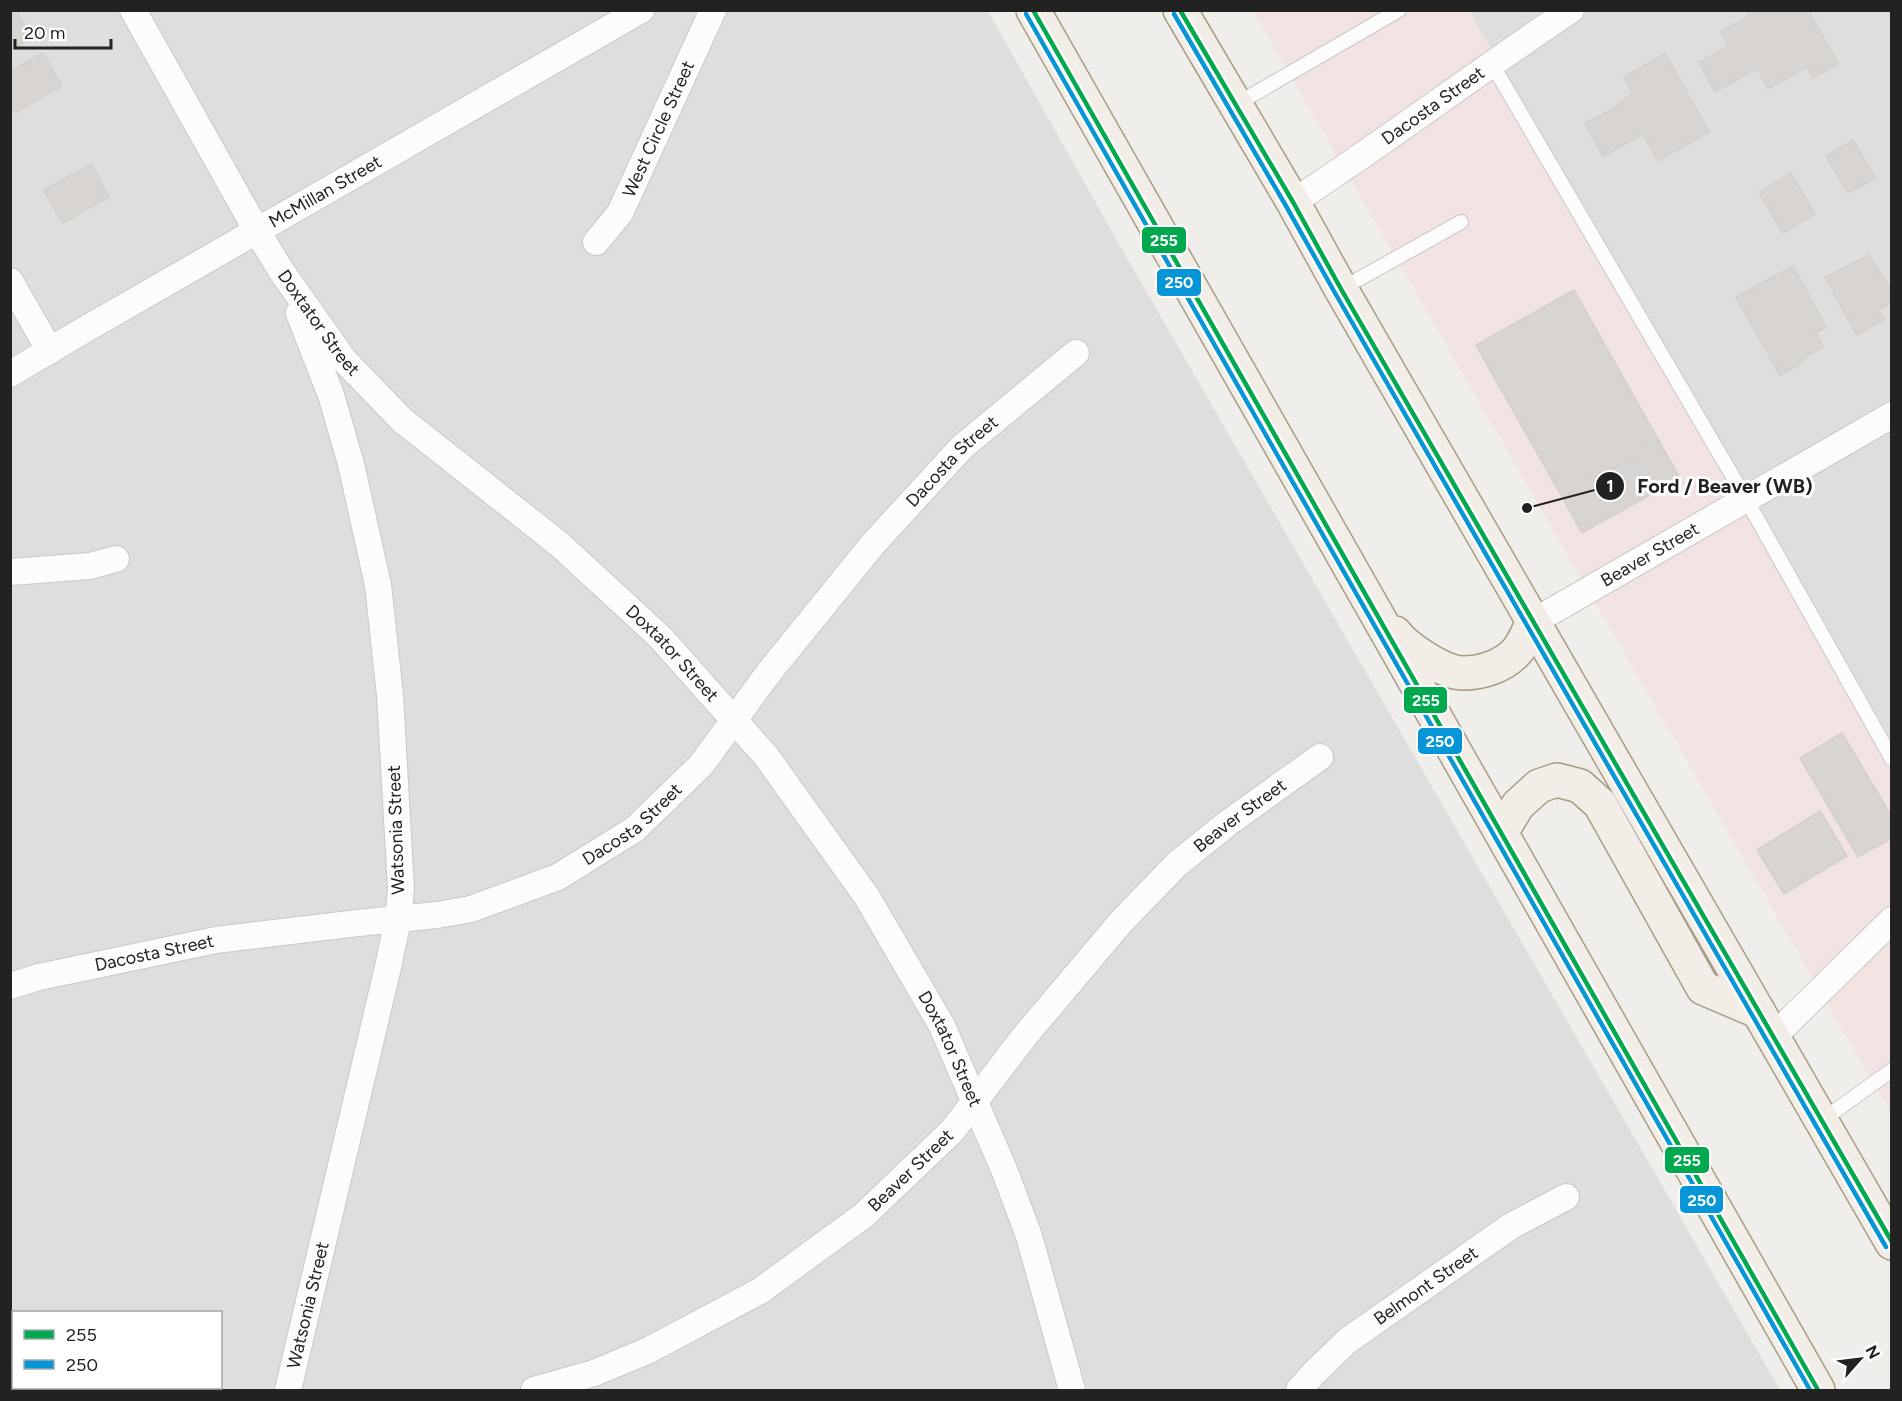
<svg xmlns="http://www.w3.org/2000/svg" width="1902" height="1401" viewBox="0 0 1902 1401" font-family="Figtree,sans-serif">
  <style>
    .residential { fill: #dfdedc; fill-rule: evenodd }
    .commercial { fill: #f1e3e1 }
    .building { fill: #d7d4d2; stroke: #d3d0cc; stroke-width: 1.5 }
    .lines { fill: none; stroke-linecap: round; stroke-linejoin: round }
    .service-casing { stroke: #c9c8c7; stroke-width: 16 }
    .minor-casing { stroke: #c9c8c7; stroke-width: 28 }
    .primary-casing { stroke: #a79c86; stroke-width: 36 }
    .service { stroke: #fdfcfc; stroke-width: 14 }
    .minor { stroke: #fdfcfc; stroke-width: 26 }
    .primary { stroke: #f3ede7; stroke-width: 33 }
    .bus-1-casing { stroke: #fff; stroke-width: 9 }
    .bus-2-casing { stroke: #fff; stroke-width: 9 }
    .bus-1 { stroke: #00a94e; stroke-width: 4.5 }
    .bus-2 { stroke: #0696d7; stroke-width: 4.5 }
    .labels { text-anchor: middle; dominant-baseline: central; stroke-width: 6; stroke-linejoin: round; paint-order: stroke }
    .street-label { font-size: 18px; fill: #222; stroke: #fff }
    .leader { fill: none; stroke: #222; stroke-width: 2 }
    .callout-dot { fill: #222; stroke: #fff; stroke-width: 2 }
    .mark-label { font-size: 18px; text-anchor: middle; font-weight: bold; fill: #fff }
    .callout-label { font-size: 20px; text-anchor: middle; font-weight: bold; fill: #222; stroke: #fff; stroke-width: 6; stroke-linejoin: round; paint-order: stroke }
    .line-badge { stroke: #fff; stroke-width: 2 }
    .badge-label { font-size: 16px; text-anchor: middle; font-weight: bold; fill: #fff }
  </style>
  <rect width="100%" height="100%" fill="#f0eeeb"/>
  <path class="residential" d="M 10,11 L 988,11 L 1123,251 L 1780,1390 L 11,1390 ZM 14,1312 L 220,1312 L 220,1388 L 14,1388 Z
    M 1469,11 L 1891,11 L 1891,740 Z"/>
  <path class="commercial" d="M 1253,11 L 1469,11 L 1891,740 L 1891,1114 Z"/>
  <path class="building" d="M 10,10 L 16,10 L 32,38 L 10,50 Z
    M 1746,10 L 1808,10 L 1838,64 L 1813,78 L 1807,67 L 1768,89 L 1757,68 L 1715,92 L 1699,62 L 1729,46 L 1721,32 L 1749,16 Z
    M 43,53 L 62,86 L 16,112 L 10,104 L 10,72 Z
    M 1665,53 L 1709,132 L 1658,161 L 1643,134 L 1603,156 L 1585,123 L 1609,111 L 1633,93 L 1624,77 Z
    M 1853,140 L 1875,178 L 1848,193 L 1826,156 Z
    M 91,164 L 109,197 L 63,223 L 44,190 Z
    M 1791,173 L 1815,214 L 1783,233 L 1759,192 Z
    M 1869,255 L 1892,292 L 1892,302 L 1878,310 L 1884,319 L 1857,335 L 1825,277 Z
    M 1793,266 L 1826,327 L 1816,333 L 1823,347 L 1805,357 L 1796,367 L 1780,375 L 1736,297 Z
    M 1574,290 L 1659,441 L 1562,497 L 1476,345 Z
    M 1659,441 L 1680,478 L 1582,533 L 1562,497 Z
    M 1842,733 L 1892,817 L 1892,838 L 1858,857 L 1800,758 Z
    M 1820,811 L 1847,856 L 1784,894 L 1757,850 Z"/>
  <g class="lines">
    <g class="service-casing">
      <path id="service" d="M 1492,64 L 1746,499 L 1892,759
        M 1235,105 L 1399,10
        M 1341,289 L 1461,222
        M 1821,1121 L 1892,1070"/>
    </g>
    <g class="minor-casing">
      <g id="minor">
        <path id="s1" d="M 133,10 L 257,231 L 282,272 L 344,360 L 402,420 L 559,544 L 660,637 L 766,756 L 867,897 L 942,1026 L 1005,1172 L 1029,1236 L 1072,1390"/>
        <path id="s2" d="M 1293,202 C 1387,141 1477,72 1571,10"/>
        <path id="s3" d="M 596,242 L 620,213 L 713,10"/>
        <path d="M 10,281 L 50,351"/>
        <path id="s4" d="M 10,374 L 79,333 L 641,10"/>
        <path d="M 10,572 L 90,566 L 116,559"/>
        <path id="s5" d="M 1533,622 L 1892,415"/>
        <path id="s6" d="M 10,986 L 39,977 L 216,940 L 358,923 L 437,915 L 471,909 L 558,877 L 635,829 L 701,765 L 770,671 L 873,544 L 962,447 L 1076,353"/>
        <path d="M 1773,1037 L 1892,920"/>
        <path id="s7" d="M 288,1390 L 388,967 L 398,919 L 401,889 L 390,695 L 378,585 L 351,464 L 331,395 L 299,313"/>
        <path id="s8" d="M 534,1390 L 594,1373 L 647,1351 L 760,1291 L 864,1215 L 952,1131 L 1024,1037 L 1120,923 L 1177,864 L 1228,823 L 1320,757"/>
        <path id="s9" d="M 1299,1390 L 1313,1374 L 1347,1341 L 1511,1226 L 1566,1197"/>
      </g>
    </g>
    <g class="primary-casing">
      <path id="primary" d="M 1033,10 L 1818,1390
        M 1180,10 L 1293,202 L 1341,289 L 1892,1243
        M 1395,633 C 1406,648 1444,673 1463,673 C 1482,673 1504,666 1517,651 C 1524,643 1528,631 1533,622
        M 1501,833 L 1518,805 L 1539,786 L 1557,780 L 1580,786 L 1600,804 L 1703,988 L 1757,1011"/>
    </g>
    <use href="#service" class="service"/>
    <use href="#minor" class="minor"/>
    <use href="#primary" class="primary"/>
    <g class="bus-1-casing">
      <path id="bus-1" d="M 1033,10 L 1818,1390
        M 1180,10 L 1293,202 L 1341,289 L 1892,1242"/>
    </g>
    <g class="bus-2-casing">
      <path id="bus-2" d="M 1026,14 L 1810,1390
        M 1174,14 L 1286,206 L 1335,293 L 1886,1247"/>
    </g>
    <use href="#bus-1" class="bus-1"/>
    <use href="#bus-2" class="bus-2"/>
  </g>
  <g class="labels">
    <g class="street-label">
      <text stroke="none"><textPath href="#s2" startOffset="170">Dacosta Street</textPath></text>
      <text stroke="none"><textPath href="#s3" startOffset="130">West Circle Street</textPath></text>
      <text stroke="none"><textPath href="#s4" startOffset="364">McMillan Street</textPath></text>
      <text stroke="none"><textPath href="#s1" startOffset="364">Doxtator Street</textPath></text>
      <text stroke="none"><textPath href="#s6" startOffset="1138">Dacosta Street</textPath></text>
      <text stroke="none"><textPath href="#s5" startOffset="135">Beaver Street</textPath></text>
      <text stroke="none"><textPath href="#s1" startOffset="850">Doxtator Street</textPath></text>
      <text stroke="none"><textPath href="#s8" startOffset="927">Beaver Street</textPath></text>
      <text stroke="none"><textPath href="#s6" startOffset="652">Dacosta Street</textPath></text>
      <text transform="translate(396 830) rotate(-92)">Watsonia Street</text>
      <text stroke="none"><textPath href="#s6" startOffset="148">Dacosta Street</textPath></text>
      <text stroke="none"><textPath href="#s1" startOffset="1336">Doxtator Street</textPath></text>
      <text stroke="none"><textPath href="#s8" startOffset="441">Beaver Street</textPath></text>
      <text stroke="none"><textPath href="#s9" startOffset="165">Belmont Street</textPath></text>
      <text stroke="none"><textPath href="#s7" startOffset="87">Watsonia Street</textPath></text>
    </g>
  </g>
  <path class="leader" d="M1527 508L1610 486"/>
  <g class="callout-dot">
    <circle cx="1527" cy="508" r="6"/>
    <circle cx="1610" cy="486" r="15"/>
  </g>
  <g class="mark-label">
    <text x="1610" y="492">1</text>
  </g>
  <g class="callout-label">
    <text x="1725" y="493">Ford / Beaver (WB)</text>
  </g>
  <g class="line-badge">
    <rect x="1141" y="226" width="46" height="28" rx="6" fill="#00a94e"/>
    <rect x="1156" y="268" width="46" height="29" rx="6" fill="#0696d7"/>
    <rect x="1403" y="686" width="45" height="28" rx="6" fill="#00a94e"/>
    <rect x="1417" y="727" width="46" height="28" rx="6" fill="#0696d7"/>
    <rect x="1664" y="1146" width="46" height="28" rx="6" fill="#00a94e"/>
    <rect x="1679" y="1185" width="45" height="29" rx="6" fill="#0696d7"/>
  </g>
  <g class="badge-label">
    <text x="1164" y="246">255</text>
    <text x="1179" y="288">250</text>
    <text x="1426" y="706">255</text>
    <text x="1440" y="747">250</text>
    <text x="1687" y="1166">255</text>
    <text x="1702" y="1206">250</text>
  </g>
  <rect width="1902" height="1401" fill="none" stroke="#222222" stroke-width="24"/>
  <rect x="12" y="1311" width="210" height="78" fill="#ffffff" stroke="#a7a7a7" stroke-width="1.5"/>
  <rect x="24" y="1330" width="30" height="9" fill="#00a94e" stroke="#a7a7a7" stroke-width="1.5"/>
  <text x="66" y="1341" font-size="18" fill="#222222">255</text>
  <rect x="24" y="1360" width="30" height="9" fill="#0696d7" stroke="#a7a7a7" stroke-width="1.5"/>
  <text x="66" y="1371" font-size="18" fill="#222222">250</text>
  <g transform="translate(1860 1359) rotate(62)" stroke="#ffffff" stroke-width="4.5" paint-order="stroke">
  <path d="M0-4.5L10 22L0 15L-10 22Z" fill="#222222"/>
  <text y="-9" font-size="16" font-weight="bold" text-anchor="middle" fill="#222222">N</text>
  </g>
  <path d="M15 39v9h96v-9" fill="none" stroke="#222222" stroke-width="3"/>
  <text x="24" y="39" font-size="18" fill="#222222" stroke="#ffffff" stroke-width="4.5" paint-order="stroke">20 m</text>
</svg>
